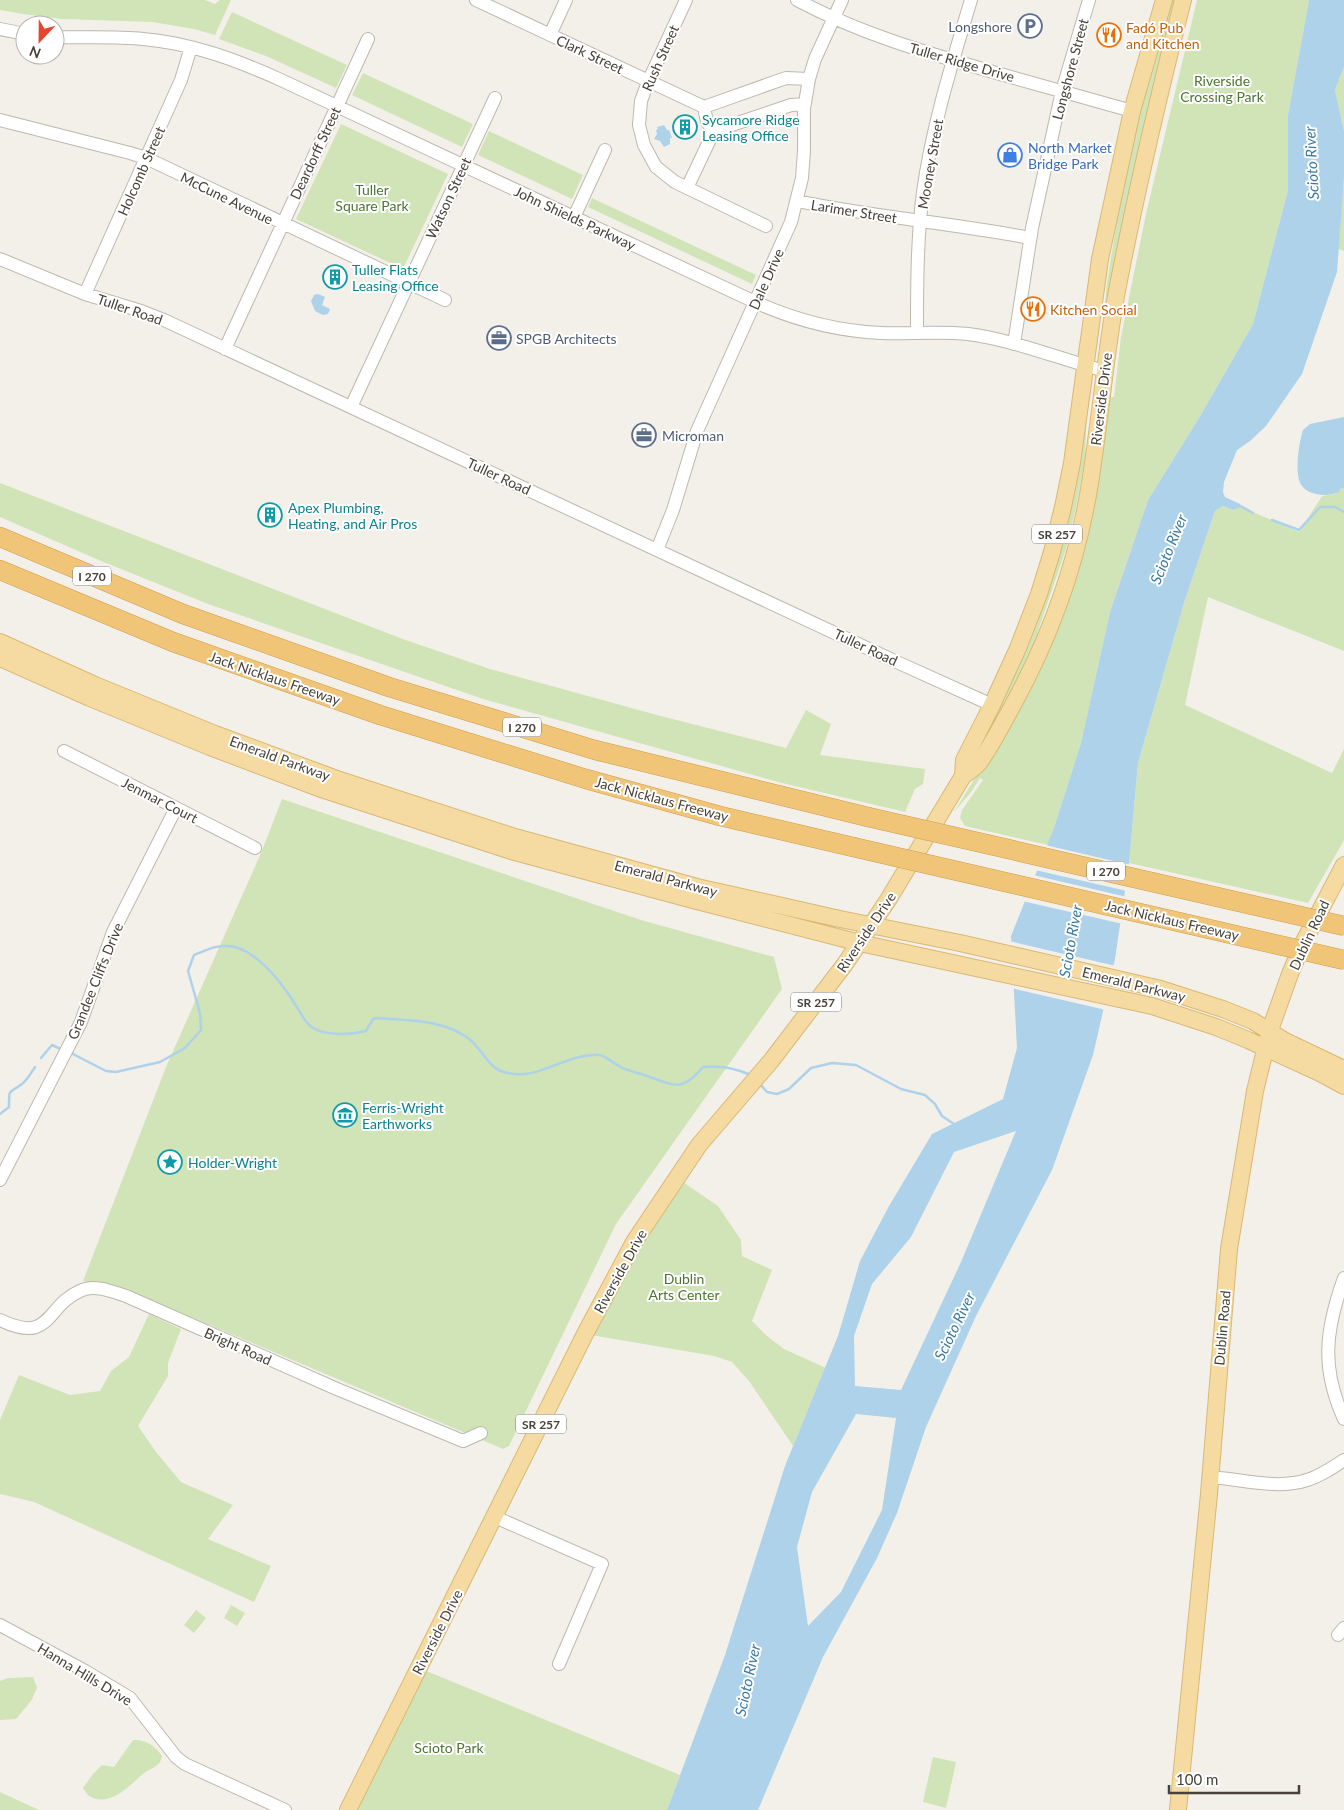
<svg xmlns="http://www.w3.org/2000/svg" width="1344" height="1810" viewBox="0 0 1344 1810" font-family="Lato,sans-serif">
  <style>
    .green { fill: #d1e4b7 }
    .water { fill: #add2ea; fill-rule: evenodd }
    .pier { fill: #f3f0ea }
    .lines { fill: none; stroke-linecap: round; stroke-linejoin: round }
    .stream { stroke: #add2ea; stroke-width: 2.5 }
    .minor-casing { stroke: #beb8ad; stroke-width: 14 }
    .major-casing { stroke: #d9b873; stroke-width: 18 }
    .highway-casing { stroke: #cf9a49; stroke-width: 20 }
    .minor { stroke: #fff; stroke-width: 12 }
    .major { stroke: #f5dba2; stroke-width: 16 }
    .highway { stroke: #f0c578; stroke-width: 19 }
    .highway-bridge-casing { stroke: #cf9a49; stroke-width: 20; stroke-linecap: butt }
    .highway-bridge { stroke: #f0c578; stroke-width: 19 }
    .labels { text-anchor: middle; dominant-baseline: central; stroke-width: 4; stroke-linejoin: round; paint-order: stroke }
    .shield { fill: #fff; stroke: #7e7a74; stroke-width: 1 }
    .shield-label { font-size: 12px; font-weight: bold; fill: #474139 }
    .service-label { font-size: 14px; fill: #4e5e75; stroke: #fff; text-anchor: start }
    .food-label { font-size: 14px; fill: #c56008; stroke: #fff; text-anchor: start }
    .street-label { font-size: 14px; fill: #474139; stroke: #fff }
    .park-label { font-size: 14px; fill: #4c7431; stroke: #fff }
    .culture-label { font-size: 14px; fill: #0d838f; stroke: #fff; text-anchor: start }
    .shop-label { font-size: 14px; fill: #366cbe; stroke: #fff; text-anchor: start }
    .water-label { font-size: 15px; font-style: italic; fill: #3979a1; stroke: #fff }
  </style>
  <rect width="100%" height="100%" fill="#f3f0ea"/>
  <path class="green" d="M 0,0 L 205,0 L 215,4 L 220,0 L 231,0 L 215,35 L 194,29 L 152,22 L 62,19 L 23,14 L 0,10 Z
    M 1169,0 L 1175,0 L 1143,128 L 1142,149 L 1105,333 L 1102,333 L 1107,282 L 1132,128 Z
    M 1197,0 L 1309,0 L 1288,115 L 1288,190 L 1253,324 L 1199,418 L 1148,500 L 1110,612 L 1081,743 L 1054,828 L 1048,845 L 965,826 L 960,818 L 962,810 L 983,780 L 980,778 L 972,791 L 954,812 L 1009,722 L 1042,661 L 1107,397 L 1114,397 L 1121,337 L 1146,214 Z
    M 232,12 L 347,65 L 336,88 L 266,56 L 219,39 Z
    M 1344,67 L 1344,131 L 1335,90 Z
    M 363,73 L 473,124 L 462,147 L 352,95 Z
    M 341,124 L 448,174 L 403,269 L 296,219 Z
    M 489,131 L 583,175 L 572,199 L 478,155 Z
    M 1344,177 L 1344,251 L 1338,249 Z
    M 592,198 L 756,275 L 752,284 L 588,207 Z
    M 1087,408 L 1085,460 L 1076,507 L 1066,549 L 1038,631 L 1036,644 L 982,747 L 980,746 L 1006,694 Z
    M 0,483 L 400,638 L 490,669 L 657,715 L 786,748 L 806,710 L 831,724 L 820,755 L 925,769 L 923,784 L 915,789 L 905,812 L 778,782 L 483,699 L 208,604 L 101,561 L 0,517 Z
    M 1341,488 L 1344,489 L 1344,651 L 1208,597 L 1185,705 L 1332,773 L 1344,749 L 1344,840 L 1339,849 L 1308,903 L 1129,863 L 1138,763 L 1184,603 L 1215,511 L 1223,506 L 1233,510 L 1241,507 L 1299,532 L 1322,496 L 1335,494 Z
    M 282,799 L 641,920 L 774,957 L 782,989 L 616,1224 L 509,1446 L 503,1449 L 122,1288 L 83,1281 L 166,1067 L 261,853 Z
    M 677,1178 L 718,1206 L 741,1240 L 742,1256 L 772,1270 L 752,1321 L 767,1336 L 784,1349 L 826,1368 L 793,1446 L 749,1381 L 732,1362 L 714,1356 L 585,1334 Z
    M 149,1314 L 181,1329 L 168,1363 L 168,1376 L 138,1426 L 156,1452 L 181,1482 L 233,1505 L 208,1539 L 271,1566 L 254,1602 L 34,1502 L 0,1494 L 0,1420 L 19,1375 L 70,1395 L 100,1391 L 111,1371 L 129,1357 Z
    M 231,1605 L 245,1613 L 237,1626 L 224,1618 Z
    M 196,1610 L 206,1618 L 194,1633 L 184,1625 Z
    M 419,1668 L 680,1775 L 667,1810 L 348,1810 Z
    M 33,1677 L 37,1688 L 31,1701 L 16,1719 L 0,1720 L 0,1681 L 8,1678 Z
    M 133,1740 C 145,1739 156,1746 162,1756 C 160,1768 151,1767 143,1774 C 130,1785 111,1807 91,1797 C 88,1796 85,1791 83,1788 L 93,1774 L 102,1765 L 114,1767 Z
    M 933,1757 L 956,1762 L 946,1808 L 923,1802 Z
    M 0,1792 L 39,1810 L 0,1810 Z"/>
  <path class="water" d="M 1309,0 L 1344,0 L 1344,67 L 1335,90 L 1344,131 L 1344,177 L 1337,272 L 1302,374 L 1266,426 L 1250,441 L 1237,450 L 1224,482 L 1223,492 L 1225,497 L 1240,504 L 1241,507 L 1233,510 L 1223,506 L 1215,511 L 1184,603 L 1138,763 L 1129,863 L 1115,959 L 1093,1055 L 1052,1170 L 976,1316 L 926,1427 L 897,1513 L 877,1558 L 823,1657 L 758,1810 L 667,1810 L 724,1658 L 785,1466 L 838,1336 L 860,1261 L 889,1206 L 932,1134 L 1003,1099 L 1017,1048 L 1011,936 L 1054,828 L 1081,743 L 1110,612 L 1148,500 L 1199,418 L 1253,324 L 1288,190 L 1288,115 ZM 1016,1131 L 961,1262 L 901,1390 L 855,1386 L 854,1336 L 872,1284 L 911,1237 L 954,1152 ZM 856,1414 L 896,1418 L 882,1510 L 841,1592 L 808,1626 L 797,1547 L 812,1492 Z
    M 664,125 L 667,130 L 669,130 L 672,138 L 670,138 L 670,144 L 664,147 L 660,141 L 654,139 L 657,134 L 656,130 L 658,129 L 657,127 Z
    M 318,294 L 325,297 L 322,305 L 330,309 L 328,314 L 323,315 L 315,311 L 311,301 L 314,295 Z
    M 1344,417 L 1344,489 L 1341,488 L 1339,492 C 1332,495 1324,496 1316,494 C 1312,493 1306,491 1303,487 C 1293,478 1299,442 1303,430 L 1310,424 Z"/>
  <path class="pier" d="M 1045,845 L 1131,865 L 1127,891 L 1035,870 Z
    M 1033,875 L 1127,897 L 1123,924 L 1022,901 Z
    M 1009,941 L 1116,966 L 1106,1010 L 1011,988 Z"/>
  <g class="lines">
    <path class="stream" d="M 1237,504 L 1253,513
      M 1272,520 L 1299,530 L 1320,507 L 1335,507 L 1344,512
      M 71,1053 L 106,1071 L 116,1072 L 160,1062 L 185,1048 L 201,1030 L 200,1013 L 188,971 L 194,955 C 205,951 215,945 227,946 C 254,946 282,983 295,1004 C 300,1011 305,1024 313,1028 C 327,1036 350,1035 366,1031 L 373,1019 L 377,1018 C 409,1021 441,1019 468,1038 C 481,1047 488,1068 504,1072 C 533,1081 556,1061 584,1056 C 589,1056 595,1054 599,1055 C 607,1056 612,1063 619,1066 C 628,1072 638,1072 647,1076 C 676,1086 682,1092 703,1067 C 721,1065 735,1068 751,1075
      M 41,1058 L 52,1045 L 63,1050
      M 759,1083 L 767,1092 L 777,1094 L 789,1089 L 811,1068 L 832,1063 L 856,1065 L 901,1089 L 925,1095 L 935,1104 L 942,1116 L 954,1124
      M 0,1114 L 9,1107 C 9,1087 9,1094 22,1084 C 27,1080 31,1073 35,1067"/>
    <g class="minor-casing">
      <path id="minor" d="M 476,0 L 704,107
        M 686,0 L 648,82 L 641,101 L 639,125 L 644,145 L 656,167 L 675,182 L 766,226
        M 797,0 C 861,34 924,52 993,72 C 1039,85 1086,98 1132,111
        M 0,29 L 25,34
        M 550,35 L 566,0
        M 55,37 C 84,38 114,36 143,39 C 191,43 237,60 281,80 L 755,302 C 795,320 837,331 881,333 C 910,334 939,331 968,334 C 1014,340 1060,359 1105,371
        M 704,107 L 786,78 L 809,79
        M 704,107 L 707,122 L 714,131
        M 0,120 L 130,153 L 146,158 L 445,300
        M 714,131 L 791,105 L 805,104
        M 687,188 L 714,131
        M 797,201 C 874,217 953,223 1030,238
        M 574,217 L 605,150
        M 0,259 L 85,294 L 141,311 L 164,320 L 899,663 L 992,705
        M 85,294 L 181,80 L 191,47
        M 917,333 C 917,286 917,239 923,192 C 932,127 952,63 971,0
        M 1014,344 L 1032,228 L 1062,91 L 1089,0
        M 225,349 L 368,39
        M 351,407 L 495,98
        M 657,550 L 673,510 L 697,431 L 791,222 L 802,178 L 804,151 L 804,109 L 809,79 L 815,59 L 842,0
        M 64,751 L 255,848
        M 0,1180 L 81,1022 L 113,932 L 176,808
        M 1344,1278 C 1325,1331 1321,1368 1344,1419
        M 0,1320 C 52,1345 45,1306 80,1291 C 94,1284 111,1291 126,1296 L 337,1389 L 463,1441 L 481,1433
        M 1210,1477 C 1241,1479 1277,1490 1307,1480 C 1320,1476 1332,1468 1344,1460
        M 495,1517 L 602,1564 L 559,1664
        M 0,1625 L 85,1671 L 130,1698 L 176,1757 L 185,1764 L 285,1810
        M 1338,1635 L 1344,1628"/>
    </g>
    <g class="major-casing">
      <path id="major" d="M 0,642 L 95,685 L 215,734 L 337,779 L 515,837 L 697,887 L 840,919 L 960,943 L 1161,989 L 1223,1009 L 1253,1021 L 1285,1041 L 1344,1069
        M 0,658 L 90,698 L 210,747 L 324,790 L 511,851 L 693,900 L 860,943 L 1152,1006 L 1216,1027 L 1248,1040 L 1320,1073 L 1344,1086
        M 963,776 L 964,760 L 992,705 L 1018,648 L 1039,594 L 1052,552 L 1063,507 L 1072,463 L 1100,259 L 1132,111 L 1164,0
        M 348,1810 L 585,1334 L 634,1242 L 699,1145 L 771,1061 L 845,964 L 888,900 L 963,776 C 968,772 975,768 979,763 C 992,745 1003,723 1014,703 C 1051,635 1078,559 1090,483 C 1100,421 1105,358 1116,296 C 1135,197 1158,98 1183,0
        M 1178,1810 L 1209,1494 L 1229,1249 L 1255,1091 L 1270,1030 L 1290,974 L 1302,945 L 1344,865"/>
    </g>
    <g class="highway-casing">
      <path id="highway" d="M 0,537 L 183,614 L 389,687 L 595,750 L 868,817
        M 0,570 L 173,642 L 380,715 L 586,779 L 720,816 L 853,847"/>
    </g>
    <use href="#minor" class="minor"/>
    <use href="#major" class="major"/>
    <use href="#highway" class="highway"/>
    <g class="highway-bridge-casing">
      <path id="highway-bridge" d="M 868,817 L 1344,926
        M 853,847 L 1344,960"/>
    </g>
    <use href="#highway-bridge" class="highway-bridge"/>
  </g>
  <defs>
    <g id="parking-ring" transform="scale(1.25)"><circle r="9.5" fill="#fff" stroke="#5c6f8a" stroke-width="1.5"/><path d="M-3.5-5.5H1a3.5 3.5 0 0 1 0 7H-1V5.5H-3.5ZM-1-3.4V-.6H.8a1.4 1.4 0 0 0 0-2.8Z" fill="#5c6f8a"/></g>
    <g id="restaurant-ring" transform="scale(1.25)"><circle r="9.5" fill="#fff" stroke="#e8710a" stroke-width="1.5"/><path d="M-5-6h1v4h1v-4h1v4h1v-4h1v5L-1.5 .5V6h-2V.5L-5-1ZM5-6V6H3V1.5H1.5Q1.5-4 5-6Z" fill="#e8710a"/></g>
    <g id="building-ring" transform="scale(1.25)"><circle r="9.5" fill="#fff" stroke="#0f9aa8" stroke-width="1.5"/><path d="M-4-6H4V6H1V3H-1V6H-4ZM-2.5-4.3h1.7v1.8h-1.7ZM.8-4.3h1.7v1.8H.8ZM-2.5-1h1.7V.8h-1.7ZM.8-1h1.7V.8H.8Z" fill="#0f9aa8"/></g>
    <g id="shop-ring" transform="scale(1.25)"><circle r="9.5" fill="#fff" stroke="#3f7fe0" stroke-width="1.5"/><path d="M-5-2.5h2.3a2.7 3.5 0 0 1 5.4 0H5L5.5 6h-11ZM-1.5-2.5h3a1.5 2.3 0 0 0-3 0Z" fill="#3f7fe0"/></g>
    <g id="office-ring" transform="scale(1.25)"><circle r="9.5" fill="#fff" stroke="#5c6f8a" stroke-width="1.5"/><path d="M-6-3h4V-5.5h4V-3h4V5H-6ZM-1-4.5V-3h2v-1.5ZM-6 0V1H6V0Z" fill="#5c6f8a"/></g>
    <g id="museum-ring" transform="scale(1.25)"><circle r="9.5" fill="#fff" stroke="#0f9aa8" stroke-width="1.5"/><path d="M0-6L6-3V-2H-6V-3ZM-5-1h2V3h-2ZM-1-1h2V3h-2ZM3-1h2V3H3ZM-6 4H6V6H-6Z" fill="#0f9aa8"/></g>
    <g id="sight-ring" transform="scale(1.25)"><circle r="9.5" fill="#fff" stroke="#0f9aa8" stroke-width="1.5"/><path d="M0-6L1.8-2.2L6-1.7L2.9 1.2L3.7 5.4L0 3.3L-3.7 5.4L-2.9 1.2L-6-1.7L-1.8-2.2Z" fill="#0f9aa8"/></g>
  </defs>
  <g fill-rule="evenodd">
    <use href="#parking-ring" x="1030" y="26"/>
    <use href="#restaurant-ring" x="1109" y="35"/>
    <use href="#building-ring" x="685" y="127"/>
    <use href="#shop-ring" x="1010" y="155"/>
    <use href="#building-ring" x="335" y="277"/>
    <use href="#restaurant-ring" x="1033" y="309"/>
    <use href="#office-ring" x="499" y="338"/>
    <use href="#office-ring" x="644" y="435"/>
    <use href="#building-ring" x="270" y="515"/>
    <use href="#museum-ring" x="345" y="1115"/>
    <use href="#sight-ring" x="170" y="1162"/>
  </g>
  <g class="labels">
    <g class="shield">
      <rect x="1032" y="524.5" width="50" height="19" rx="4"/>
      <rect x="73" y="566.5" width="38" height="19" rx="4"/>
      <rect x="503" y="717.5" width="38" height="19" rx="4"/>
      <rect x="1087" y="861.5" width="38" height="19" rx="4"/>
      <rect x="791" y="992.5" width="50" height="19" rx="4"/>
      <rect x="516" y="1414.5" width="50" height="19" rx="4"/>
    </g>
    <g class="shield-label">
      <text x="1057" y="534">SR 257</text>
      <text x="92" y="576">I 270</text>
      <text x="522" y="727">I 270</text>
      <text x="1106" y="871">I 270</text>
      <text x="816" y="1002">SR 257</text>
      <text x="541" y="1424">SR 257</text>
    </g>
    <g class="service-label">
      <text x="1012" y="26" text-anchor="end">Longshore</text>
      <text x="516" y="338">SPGB Architects</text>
      <text x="662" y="435">Microman</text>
    </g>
    <g class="food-label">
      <text x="1126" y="27">Fadó Pub<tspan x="1126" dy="16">and Kitchen</tspan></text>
      <text x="1050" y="309">Kitchen Social</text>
    </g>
    <g class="street-label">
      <text transform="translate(590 54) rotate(25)">Clark Street</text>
      <text transform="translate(660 58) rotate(-66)">Rush Street</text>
      <text transform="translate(962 62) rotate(16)">Tuller Ridge Drive</text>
      <text transform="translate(1070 69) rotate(-75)">Longshore Street</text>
      <text transform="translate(315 153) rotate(-65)">Deardorff Street</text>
      <text transform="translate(930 164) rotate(-80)">Mooney Street</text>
      <text transform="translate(141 171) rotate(-66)">Holcomb Street</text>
      <text transform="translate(227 198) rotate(26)">McCune Avenue</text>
      <text transform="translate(448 198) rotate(-65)">Watson Street</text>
      <text transform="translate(854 211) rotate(9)">Larimer Street</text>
      <text transform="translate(575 218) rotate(25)">John Shields Parkway</text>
      <text transform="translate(766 279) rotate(-66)">Dale Drive</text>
      <text transform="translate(130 309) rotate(19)">Tuller Road</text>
      <text transform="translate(1101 399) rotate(-83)">Riverside Drive</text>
      <text transform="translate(499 476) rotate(25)">Tuller Road</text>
      <text transform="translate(866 647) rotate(25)">Tuller Road</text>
      <text transform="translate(275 678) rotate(19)">Jack Nicklaus Freeway</text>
      <text transform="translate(280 758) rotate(20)">Emerald Parkway</text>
      <text transform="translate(662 799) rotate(15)">Jack Nicklaus Freeway</text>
      <text transform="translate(160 800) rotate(27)">Jenmar Court</text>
      <text transform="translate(666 878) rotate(15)">Emerald Parkway</text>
      <text transform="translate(1172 920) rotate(13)">Jack Nicklaus Freeway</text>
      <text transform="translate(866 932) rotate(-56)">Riverside Drive</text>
      <text transform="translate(1309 935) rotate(-65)">Dublin Road</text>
      <text transform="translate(95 981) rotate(-68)">Grandee Cliffs Drive</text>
      <text transform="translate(1134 984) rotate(14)">Emerald Parkway</text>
      <text transform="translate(620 1271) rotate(-61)">Riverside Drive</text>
      <text transform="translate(1222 1328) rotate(-85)">Dublin Road</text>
      <text transform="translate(238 1346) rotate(24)">Bright Road</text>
      <text transform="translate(437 1632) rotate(-63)">Riverside Drive</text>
      <text transform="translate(85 1674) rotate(31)">Hanna Hills Drive</text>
    </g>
    <g class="park-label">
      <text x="1222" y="80">Riverside<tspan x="1222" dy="16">Crossing Park</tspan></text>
      <text x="372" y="189">Tuller<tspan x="372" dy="16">Square Park</tspan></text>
      <text x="684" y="1278">Dublin<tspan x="684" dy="16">Arts Center</tspan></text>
      <text x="449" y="1747">Scioto Park</text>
    </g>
    <g class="culture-label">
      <text x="702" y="119">Sycamore Ridge<tspan x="702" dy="16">Leasing Office</tspan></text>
      <text x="352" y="269">Tuller Flats<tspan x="352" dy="16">Leasing Office</tspan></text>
      <text x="288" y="507">Apex Plumbing,<tspan x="288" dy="16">Heating, and Air Pros</tspan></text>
      <text x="362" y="1107">Ferris-Wright<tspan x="362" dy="16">Earthworks</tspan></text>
      <text x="188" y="1162">Holder-Wright</text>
    </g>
    <g class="shop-label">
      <text x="1028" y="147">North Market<tspan x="1028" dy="16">Bridge Park</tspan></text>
    </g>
    <g class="water-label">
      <text transform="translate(1311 163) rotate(-93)">Scioto River</text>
      <text transform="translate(1168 549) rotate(-68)">Scioto River</text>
      <text transform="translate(1070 941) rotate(-80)">Scioto River</text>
      <text transform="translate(954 1326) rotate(-64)">Scioto River</text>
      <text transform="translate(747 1680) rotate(-78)">Scioto River</text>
    </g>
  </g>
  <g transform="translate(40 40) rotate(202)"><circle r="24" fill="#ffffff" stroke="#b5b3b0"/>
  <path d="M0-4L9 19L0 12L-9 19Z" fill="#e6462f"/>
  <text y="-8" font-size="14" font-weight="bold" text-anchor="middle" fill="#474139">N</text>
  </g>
  <path d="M1169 1785v8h130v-8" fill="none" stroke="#474139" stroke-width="2.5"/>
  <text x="1176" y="1785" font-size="15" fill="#474139" stroke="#ffffff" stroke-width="4" paint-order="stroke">100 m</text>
</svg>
